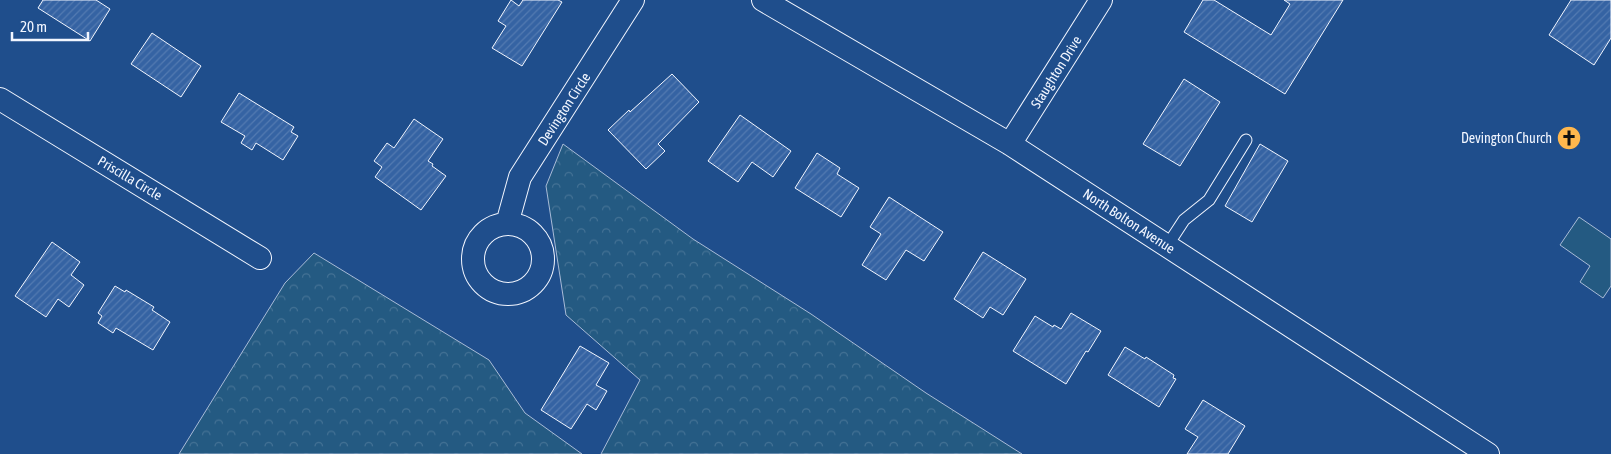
<svg xmlns="http://www.w3.org/2000/svg" width="1611" height="454" viewBox="0 0 1611 454" font-family="'Asap Condensed',sans-serif">
  <style>
    .green { fill: #245a82; stroke: #a8bbd7 }
    .forest { fill: url(#forest-crowns); stroke: #a8bbd7 }
    .building { fill: url(#building-hatch); stroke: #f2f6ff }
    .lines { fill: none; stroke-linecap: round; stroke-linejoin: round }
    .service-casing { stroke: #f2f6ff; stroke-width: 13 }
    .minor-casing { stroke: #f2f6ff; stroke-width: 24 }
    .service { stroke: #1f4e8c; stroke-width: 11 }
    .minor { stroke: #1f4e8c; stroke-width: 22 }
    .labels { text-anchor: middle; dominant-baseline: central; stroke-width: 4; stroke-linejoin: round; paint-order: stroke }
    .street-label { font-size: 14px; fill: #f2f6ff; stroke: #1f4e8c }
    .poi-label { font-size: 14px; fill: #f2f6ff; stroke: #1f4e8c; text-anchor: end }
  </style>
  <defs>
    <pattern id="forest-crowns" width="20" height="18" patternUnits="userSpaceOnUse" patternTransform="scale(1.25)"><rect width="20" height="18" fill="#245a82"/><path d="M2 6a3 3 0 1 1 6 0M12 15a3 3 0 1 1 6 0" fill="none" stroke="#447295"/></pattern>
    <pattern id="building-hatch" width="6" height="6" patternUnits="userSpaceOnUse" patternTransform="scale(1.25)"><rect width="6" height="6" fill="#3563a3"/><path d="M-1 1l2-2M0 6l6-6M5 7l2-2" fill="none" stroke="#537ab1"/></pattern>
  </defs>
  <rect width="100%" height="100%" fill="#1f4e8c"/>
  <path class="green" d="M 1579,217 L 1611,239 L 1611,286 L 1603,298 L 1580,282 L 1590,266 L 1560,245 Z"/>
  <path class="forest" d="M 563,144 L 693,239 L 811,314 L 926,393 L 1022,454 L 601,454 L 640,380 L 566,315 L 546,186 Z
    M 314,253 L 489,360 L 525,413 L 582,454 L 179,454 L 285,283 Z"/>
  <path class="building" d="M 43,0 L 96,0 L 110,9 L 90,41 L 38,8 Z
    M 511,0 L 519,6 L 523,0 L 558,0 L 562,2 L 522,66 L 492,48 L 506,26 L 498,21 Z
    M 1203,0 L 1214,0 L 1271,35 L 1290,4 L 1284,0 L 1343,0 L 1285,94 L 1184,32 Z
    M 1571,0 L 1611,0 L 1611,38 L 1594,65 L 1549,35 Z
    M 152,33 L 201,66 L 181,97 L 131,64 Z
    M 672,74 L 699,102 L 658,144 L 665,151 L 646,169 L 608,130 L 629,110 L 630,112 Z
    M 1184,79 L 1220,102 L 1180,166 L 1143,144 Z
    M 239,93 L 294,127 L 291,132 L 298,136 L 283,160 L 256,143 L 252,150 L 241,143 L 245,136 L 221,122 Z
    M 740,115 L 791,151 L 773,177 L 752,162 L 738,182 L 708,161 Z
    M 414,119 L 443,139 L 428,161 L 433,164 L 432,166 L 446,176 L 421,210 L 375,177 L 382,167 L 374,161 L 387,143 L 394,148 Z
    M 1260,144 L 1288,161 L 1252,222 L 1225,206 Z
    M 817,153 L 840,168 L 837,174 L 859,188 L 841,217 L 795,188 Z
    M 889,197 L 943,232 L 924,261 L 906,250 L 886,280 L 862,265 L 881,234 L 870,227 Z
    M 52,242 L 80,262 L 71,275 L 84,285 L 69,307 L 58,299 L 46,317 L 15,296 Z
    M 983,252 L 1026,279 L 1003,315 L 990,307 L 983,318 L 954,299 Z
    M 115,286 L 125,292 L 126,290 L 154,307 L 152,310 L 170,322 L 153,350 L 116,328 L 113,333 L 98,323 L 102,316 L 98,313 Z
    M 1071,313 L 1101,331 L 1088,352 L 1086,351 L 1066,384 L 1013,351 L 1035,316 L 1053,327 L 1054,325 L 1061,329 Z
    M 580,346 L 609,363 L 596,385 L 607,391 L 596,410 L 587,404 L 571,429 L 541,410 Z
    M 1125,347 L 1145,359 L 1146,357 L 1174,375 L 1173,378 L 1176,379 L 1159,407 L 1108,375 Z
    M 1203,400 L 1245,426 L 1228,454 L 1187,454 L 1198,437 L 1185,429 Z"/>
  <g class="lines">
    <g class="service-casing">
      <path id="service" d="M 1167,246 L 1184,220 L 1209,200 L 1246,140"/>
    </g>
    <g class="minor-casing">
      <path id="minor" d="M 763,0 L 1010,144 L 1488,454
        M 0,99 L 260,258
        M 1010,144 L 1101,0
        M 507,224 L 520,177 L 633,0
        M473 259a35 35 0 1 1 70 0a35 35 0 1 1-70 0Z"/>
    </g>
    <use href="#service" class="service"/>
    <use href="#minor" class="minor"/>
  </g>
  <defs>
    <g id="church-disc" transform="scale(1.25)"><circle r="9.5" fill="#ffb74d" stroke="#1f4e8c"/><path d="M-1.2-6h2.4v3.5h3.3v2.4h-3.3V6h-2.4V-.1h-3.3v-2.4h3.3Z" fill="#111"/></g>
  </defs>
  <g fill-rule="evenodd">
    <use href="#church-disc" x="1569" y="138"/>
  </g>
  <g class="labels">
    <g class="street-label">
      <text transform="translate(1056 72) rotate(-58)">Staughton Drive</text>
      <text transform="translate(564 109) rotate(-57)">Devington Circle</text>
      <text transform="translate(130 178) rotate(31)">Priscilla Circle</text>
      <text transform="translate(1129 221) rotate(33)">North Bolton Avenue</text>
    </g>
    <g class="poi-label">
      <text x="1552" y="138">Devington Church</text>
    </g>
  </g>
  <path d="M12 32v8h76v-8" fill="none" stroke="#f2f6ff" stroke-width="2.5"/>
  <text x="20" y="32" font-size="15" fill="#f2f6ff" stroke="#1f4e8c" stroke-width="4" paint-order="stroke">20 m</text>
</svg>
